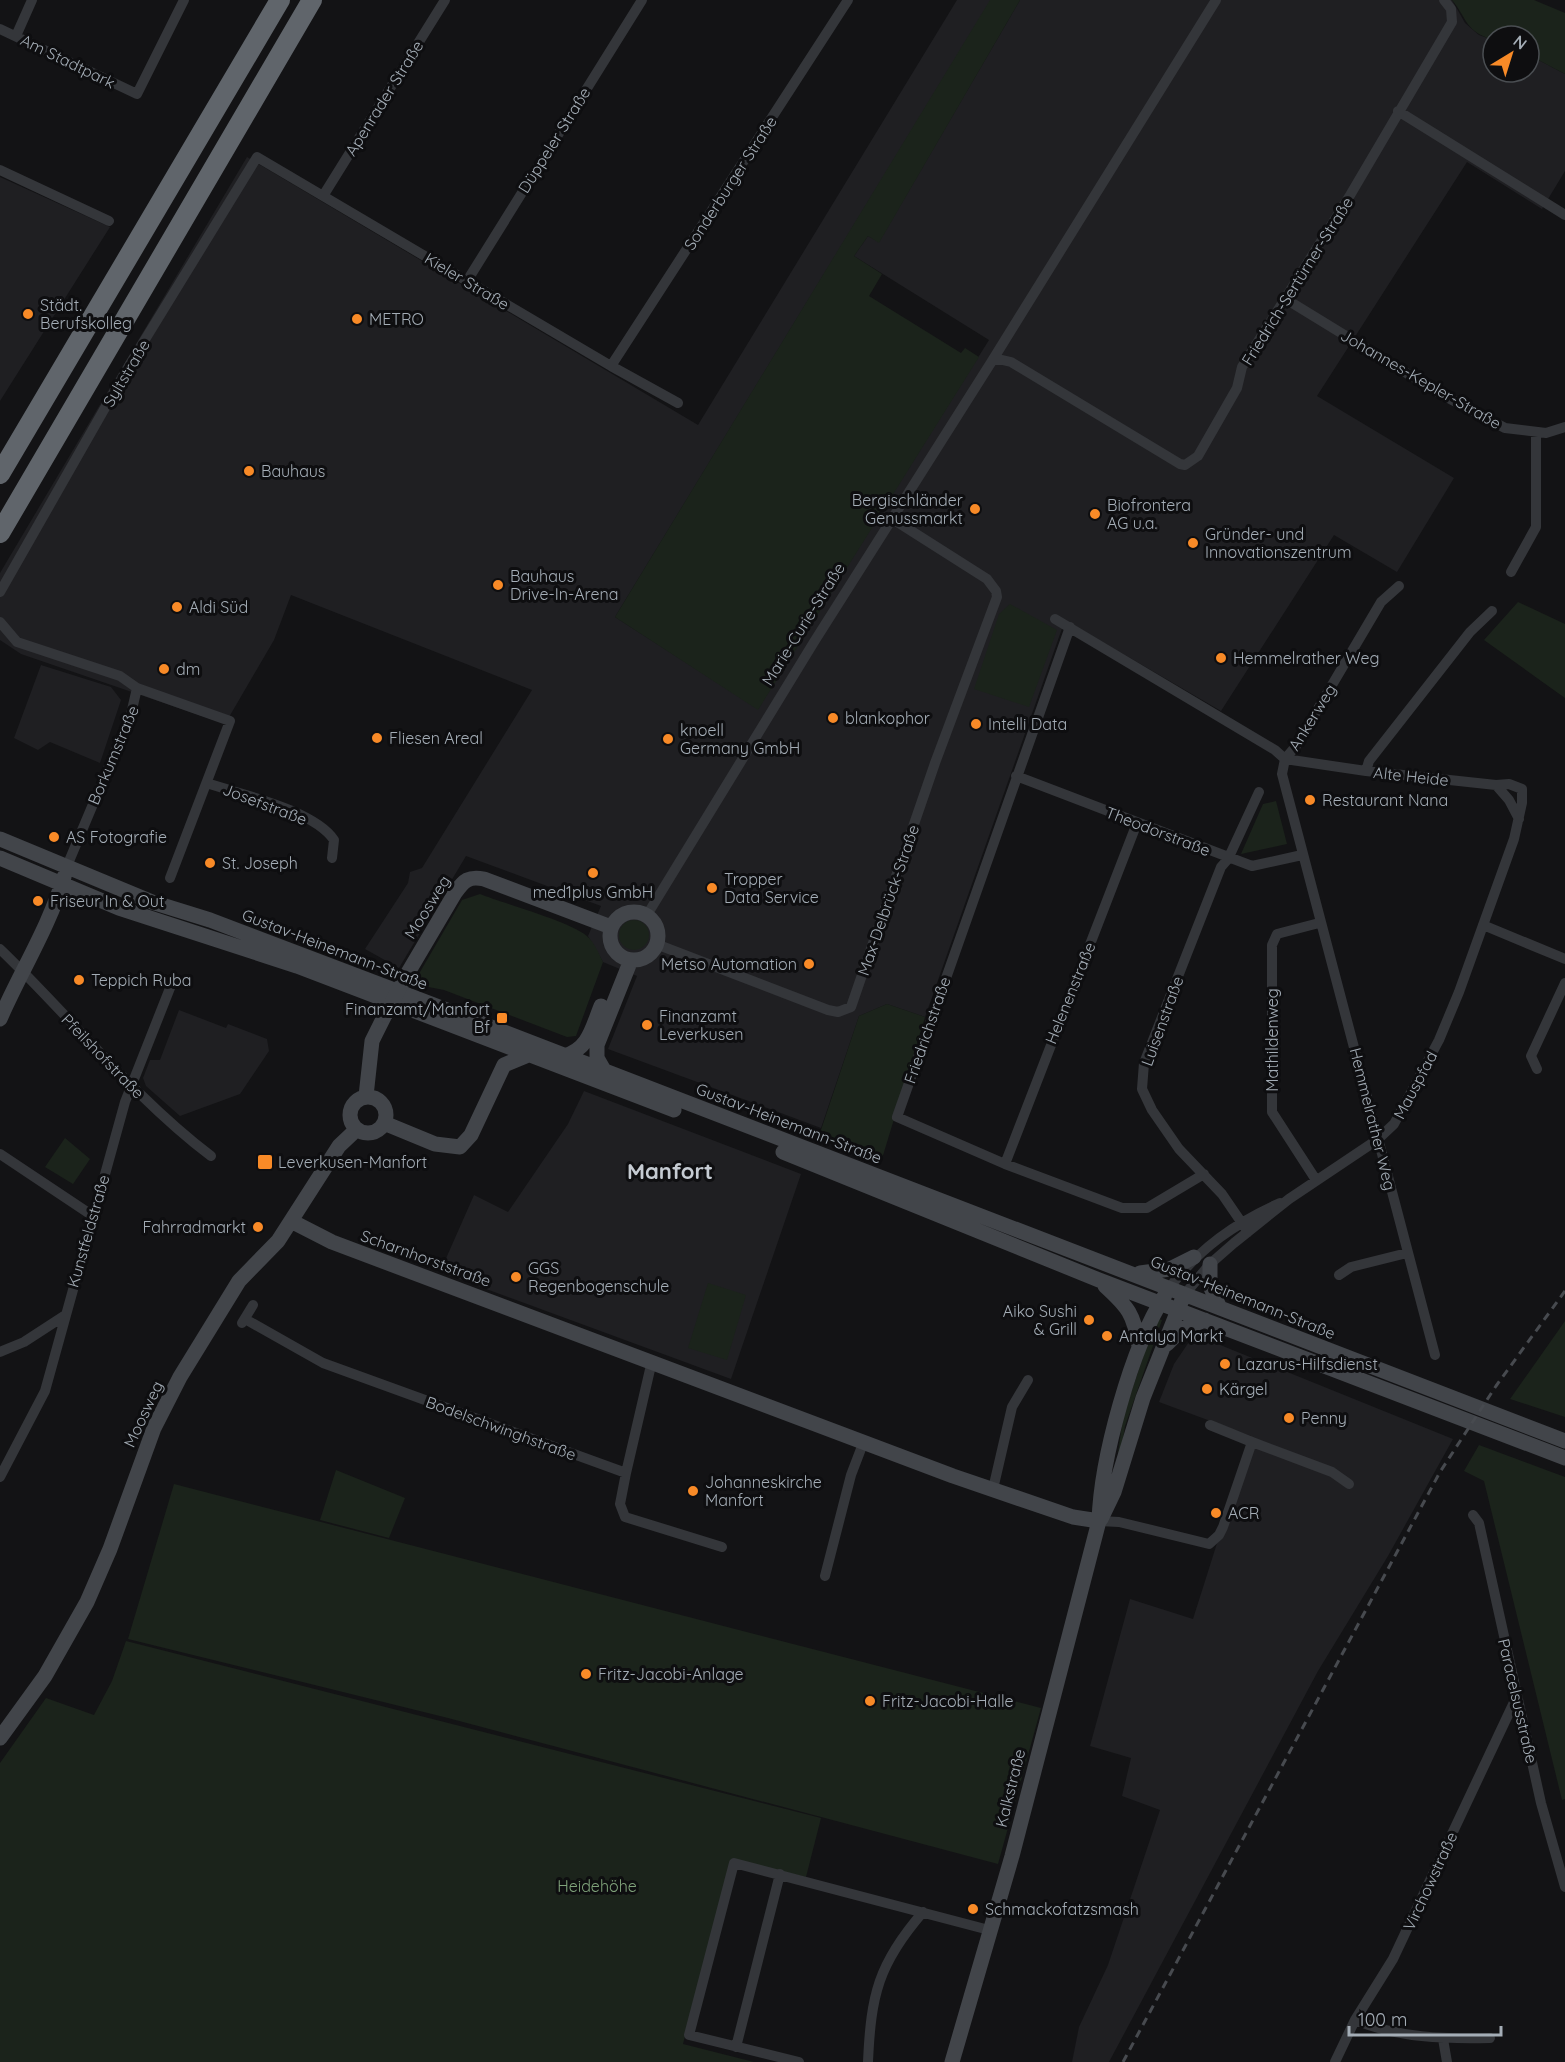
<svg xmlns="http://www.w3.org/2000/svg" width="1565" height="2062" viewBox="0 0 1565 2062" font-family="Quicksand,sans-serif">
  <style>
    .built { fill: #1f1f22 }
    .green { fill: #1b231b }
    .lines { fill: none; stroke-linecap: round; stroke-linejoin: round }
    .street { stroke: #34363a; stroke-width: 10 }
    .secondary { stroke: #42454a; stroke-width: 15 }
    .highway { stroke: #60656b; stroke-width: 20 }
    .rail { stroke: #474a4f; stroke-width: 3; stroke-dasharray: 8 6; stroke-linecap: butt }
    .secondary-bridge { stroke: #42454a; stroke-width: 15 }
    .poi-dot { fill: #f88a27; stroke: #0e0e10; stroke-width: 2 }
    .labels { text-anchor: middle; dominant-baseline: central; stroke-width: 6; stroke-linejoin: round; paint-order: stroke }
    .street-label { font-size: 16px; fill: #a4adb6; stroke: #0e0e10 }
    .poi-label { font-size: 16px; fill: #a4adb6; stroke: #0e0e10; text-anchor: start }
    .park-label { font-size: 16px; fill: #7fa27a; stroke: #0e0e10 }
    .district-label { font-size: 22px; font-weight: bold; fill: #c5cbd2; stroke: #0e0e10 }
  </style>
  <rect width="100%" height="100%" fill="#131315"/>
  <path class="built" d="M 957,0 L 991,0 L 615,617 L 758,709 L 989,340 L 854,256 L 868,236 L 879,242 L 1020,0 L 1452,0 L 1465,23 L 1479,35 L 1493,40 L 1493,72 L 1529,72 L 1529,55 L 1565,74 L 1565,171 L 1542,209 L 1467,162 L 1317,396 L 1454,478 L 1397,572 L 1334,535 L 1221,711 L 1065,620 L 925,1017 L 887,1004 L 859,1016 L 821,1128 L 608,1049 L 637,976 L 603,962 L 588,936 L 601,906 L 466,856 L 399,968 L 365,949 L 408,883 L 410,872 L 422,868 L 532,690 L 291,595 L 274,640 L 225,724 L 21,654 L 0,640 L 0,573 L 247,157 L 698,425 Z
    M 0,177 L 110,227 L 0,401 Z
    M 41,665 L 111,687 L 121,700 L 100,763 L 50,742 L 38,750 L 14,738 Z
    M 179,1010 L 226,1028 L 228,1024 L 267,1039 L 269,1051 L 240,1094 L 180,1116 L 146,1086 L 143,1078 L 150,1060 L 160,1060 Z
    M 584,1091 L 801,1174 L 731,1379 L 440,1272 L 474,1195 L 508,1212 L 568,1124 Z
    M 1203,1338 L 1453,1439 L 1388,1556 L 1318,1671 L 1109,2062 L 1072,2062 L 1079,2027 L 1108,1965 L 1160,1810 L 1122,1796 L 1131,1758 L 1090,1746 L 1130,1599 L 1193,1619 L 1251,1436 L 1159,1402 L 1174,1364 L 1191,1339 Z"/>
  <path class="green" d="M 990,0 L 1020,0 L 879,243 L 868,236 L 854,256 L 882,274 L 869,296 L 961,353 L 965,348 L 979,357 L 758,710 L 615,617 Z
    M 1452,0 L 1534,0 L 1565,13 L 1565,74 L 1529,55 L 1529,36 L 1493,36 L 1493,40 C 1464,30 1469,21 1452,0 Z
    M 1518,602 L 1565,624 L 1565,698 L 1484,640 Z
    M 1010,604 L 1057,630 L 1029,707 L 974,689 L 999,614 Z
    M 1276,801 L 1287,844 L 1241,854 L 1263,804 Z
    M 480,894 C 502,903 576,923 589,938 C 595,944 599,954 603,962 L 576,1036 L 567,1037 L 444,990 L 413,984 L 462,900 Z
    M619 935a15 15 0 1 1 30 0a15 15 0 1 1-30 0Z
    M 887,1004 L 925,1017 L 881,1162 L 819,1136 L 859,1016 Z
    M 65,1138 L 90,1159 L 73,1184 L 45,1167 Z
    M 708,1283 L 746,1295 L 727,1360 L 688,1348 Z
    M 1156,1318 L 1162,1320 L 1125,1426 L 1120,1458 L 1118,1453 L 1123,1417 Z
    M 1565,1321 L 1565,1417 L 1510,1399 Z
    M 1479,1445 L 1565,1477 L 1565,1799 L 1562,1800 L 1484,1481 L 1464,1471 Z
    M 336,1470 L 405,1498 L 389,1538 L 320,1520 Z
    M 174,1484 L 1041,1708 L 998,1864 L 448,1718 L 128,1639 Z
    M 126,1641 L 821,1818 L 806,1877 L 731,1859 L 683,2044 L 754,2062 L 0,2062 L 0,1763 L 46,1698 L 94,1715 L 112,1681 Z"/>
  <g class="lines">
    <path class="street" d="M 0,29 L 137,94 L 184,0
      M 16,36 L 32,0
      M 1398,111 L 1565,215
      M 0,170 L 109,221
      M 323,196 L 445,0
      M 467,281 L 642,0
      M 1284,298 L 1439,393 L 1505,428 L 1546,433 L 1565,427
      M 992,361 L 1216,0
      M 611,366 L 848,0
      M 1511,572 L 1536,527 L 1536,432
      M 1399,586 L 1381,602 L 1296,746 L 1285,759 L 1282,774 L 1435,1355
      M 0,592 L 130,364 L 257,157 L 611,366 L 678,403
      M 1055,619 L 1275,750 L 1285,759 L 1366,771 L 1496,785 L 1509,800 L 1519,819
      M 0,622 L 17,642 L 120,676 L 137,688 L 131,714 L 67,866
      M 1070,627 L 897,1117 L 1005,1164 L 1122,1208 L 1147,1208 L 1204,1174
      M 137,688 L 230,721 L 170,878
      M 1366,771 L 1369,761 L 1470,632 L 1492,611
      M 1016,776 L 1252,866 L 1302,855
      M 207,783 C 242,795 314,810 334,840 L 332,858
      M 647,915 L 814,642 L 992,361 L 998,359 L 1011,362 L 1180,464 L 1185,465 L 1198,456 L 1237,388 L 1242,367 L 1349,197 L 1452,22 L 1451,9 L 1444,0
      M 1483,925 L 1565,959
      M 656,944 L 828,1010 L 838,1012 L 851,1007 L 935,763 L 997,597 L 996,591 L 987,579 L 891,518
      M 0,949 C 72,1018 132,1096 211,1156
      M 1537,1069 L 1531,1056 L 1565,983
      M 0,1154 L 93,1216
      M 1005,1164 L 1137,823
      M 1316,1180 L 1272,1112 L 1272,945 L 1277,934 L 1319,923
      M 1248,1232 L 1222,1194 L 1179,1149 L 1152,1110 L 1142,1089 L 1144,1063 L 1221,867 L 1228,859 L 1259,792
      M 1339,1275 L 1351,1267 L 1407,1253
      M 1170,1287 C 1200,1248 1235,1223 1280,1203
      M 1185,1294 L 1210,1264 L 1234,1243 L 1289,1199 L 1377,1140 L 1394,1124 L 1439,1040 L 1459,992 L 1514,839 L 1522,803 L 1522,789 L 1509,784 L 1496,785
      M 245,1319 L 323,1363 L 626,1473 L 620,1504 L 625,1517 L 722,1547
      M 242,1323 L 253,1305
      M 0,1352 L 24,1342 L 64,1316
      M 1210,1425 L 1252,1442
      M 626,1473 L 652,1361
      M 0,1477 L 45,1391 L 125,1102 L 172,983
      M 993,1489 L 1012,1407 L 1028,1380
      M 1473,1515 L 1479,1523 L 1541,1803 L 1565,1887
      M 1099,1521 L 1119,1522 L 1209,1544 L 1219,1535 L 1223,1527 L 1252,1442 L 1332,1472 L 1349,1484
      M 825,1576 L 851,1475 L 864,1441
      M 1355,2020 C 1398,2038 1445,2039 1490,2038
      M 1443,2039 L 1447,2062
      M 736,2047 L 780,1874
      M 799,2062 L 689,2035 L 734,1863 L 989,1930
      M 868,2062 C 871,1995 878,1964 923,1912
      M 1335,2062 L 1355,2020 L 1393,1959 L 1517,1696"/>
    <path class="secondary" d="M 0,839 L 152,902 L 210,920 L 426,1002 L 1565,1441
      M 0,858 L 119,908 L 297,966 L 674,1110
      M610 936a24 24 0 1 1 48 0a24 24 0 1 1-48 0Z
      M 406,976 L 455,893 C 464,880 469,876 484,879 L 611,927
      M 0,1019 C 21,971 49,927 64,877
      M 564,1056 C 589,1049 592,1028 601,1006
      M 605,1072 L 597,1058 L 597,1045 L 631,960
      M 366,1096 L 372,1041 L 385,1015
      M350 1115a18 18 0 1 1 36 0a18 18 0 1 1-36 0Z
      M 384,1123 L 435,1144 L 460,1147 L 471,1135 L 504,1065 L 528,1055
      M 783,1152 L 1099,1280 L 1565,1458
      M 291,1221 L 332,1242 L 953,1476 L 1073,1517 L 1099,1521
      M 1210,1264 L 1210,1286 L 1220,1308
      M 1140,1273 L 1170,1269 L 1194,1257
      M 1105,1286 C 1128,1307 1134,1314 1139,1346
      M 1167,1344 L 1182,1329 L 1205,1320
      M 1101,1519 L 1114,1492 L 1143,1398 L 1182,1300
      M 0,1738 L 45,1676 L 87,1602 L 110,1549 L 154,1428 L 180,1377 L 239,1281 L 278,1241 L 339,1146 L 357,1129
      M 952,2062 L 1012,1856 L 1099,1521 C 1101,1459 1131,1348 1165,1295"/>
    <path class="highway" d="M 0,474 L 280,0
      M 0,533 L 312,0"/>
    <path class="rail" d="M 1123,2062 L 1440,1472 L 1496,1386 L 1565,1291"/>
    <path class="secondary-bridge" d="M 385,1015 L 406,976"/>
  </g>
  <g class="poi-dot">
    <circle cx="28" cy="314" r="6"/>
    <circle cx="357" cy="319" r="6"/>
    <circle cx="249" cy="471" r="6"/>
    <circle cx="975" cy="509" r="6"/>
    <circle cx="1095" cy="514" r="6"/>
    <circle cx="1193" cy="543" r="6"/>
    <circle cx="498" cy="585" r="6"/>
    <circle cx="177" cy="607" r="6"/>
    <circle cx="1221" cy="658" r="6"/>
    <circle cx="164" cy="669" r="6"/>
    <circle cx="833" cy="718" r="6"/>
    <circle cx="976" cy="724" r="6"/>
    <circle cx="377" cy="738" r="6"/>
    <circle cx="668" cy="739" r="6"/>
    <circle cx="1310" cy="800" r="6"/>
    <circle cx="54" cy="837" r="6"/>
    <circle cx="210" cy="863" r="6"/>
    <circle cx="593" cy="873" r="6"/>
    <circle cx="712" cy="888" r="6"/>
    <circle cx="38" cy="901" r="6"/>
    <circle cx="809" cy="964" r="6"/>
    <circle cx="79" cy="980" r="6"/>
    <rect x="496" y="1012" width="12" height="12" rx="3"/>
    <circle cx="647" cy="1025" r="6"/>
    <rect x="257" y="1154" width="16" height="16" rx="3"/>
    <circle cx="258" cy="1227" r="6"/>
    <circle cx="516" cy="1277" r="6"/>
    <circle cx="1089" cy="1320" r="6"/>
    <circle cx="1107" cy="1336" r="6"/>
    <circle cx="1225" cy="1364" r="6"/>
    <circle cx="1207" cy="1389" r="6"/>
    <circle cx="1289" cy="1418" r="6"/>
    <circle cx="693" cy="1491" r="6"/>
    <circle cx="1216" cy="1513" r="6"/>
    <circle cx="586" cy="1674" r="6"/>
    <circle cx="870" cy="1701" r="6"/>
    <circle cx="973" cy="1909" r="6"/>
  </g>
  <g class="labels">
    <g class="street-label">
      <text transform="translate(68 61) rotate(26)">Am Stadtpark</text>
      <text transform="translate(384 98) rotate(-58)">Apenrader Straße</text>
      <text transform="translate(554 140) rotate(-58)">Düppeler Straße</text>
      <text transform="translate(730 183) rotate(-57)">Sonderburger Straße</text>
      <text transform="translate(467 281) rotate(31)">Kieler Straße</text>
      <text transform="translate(1297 281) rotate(-58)">Friedrich-Sertürner-Straße</text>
      <text transform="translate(126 373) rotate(-59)">Syltstraße</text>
      <text transform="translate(1421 379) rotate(30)">Johannes-Kepler-Straße</text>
      <text transform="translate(803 624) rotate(-58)">Marie-Curie-Straße</text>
      <text transform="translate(1312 717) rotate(-58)">Ankerweg</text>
      <text transform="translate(113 755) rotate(-67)">Borkumstraße</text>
      <text transform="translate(1411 776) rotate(6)">Alte Heide</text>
      <text transform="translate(265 804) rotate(21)">Josefstraße</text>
      <text transform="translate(1158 831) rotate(21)">Theodorstraße</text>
      <text transform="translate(888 900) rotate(-71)">Max-Delbrück-Straße</text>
      <text transform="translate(427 907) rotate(-58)">Moosweg</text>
      <text transform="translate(335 949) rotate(21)">Gustav-Heinemann-Straße</text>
      <text transform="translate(1070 993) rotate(-68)">Helenenstraße</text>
      <text transform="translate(1162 1021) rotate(-70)">Luisenstraße</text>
      <text transform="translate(927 1030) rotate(-71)">Friedrichstraße</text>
      <text transform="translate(1272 1040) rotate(-90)">Mathildenweg</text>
      <text transform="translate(103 1056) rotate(46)">Pfeilshofstraße</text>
      <text transform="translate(1415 1085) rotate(-62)">Mauspfad</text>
      <text transform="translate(1373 1119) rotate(76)">Hemmelrather Weg</text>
      <text transform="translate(789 1123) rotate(21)">Gustav-Heinemann-Straße</text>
      <text transform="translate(88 1231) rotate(-74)">Kunstfeldstraße</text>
      <text transform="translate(426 1258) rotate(20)">Scharnhorststraße</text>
      <text transform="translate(1243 1297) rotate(22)">Gustav-Heinemann-Straße</text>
      <text transform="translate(143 1414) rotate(-65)">Moosweg</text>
      <text transform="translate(501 1428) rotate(20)">Bodelschwinghstraße</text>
      <text transform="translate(1518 1701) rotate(77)">Paracelsusstraße</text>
      <text transform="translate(1010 1788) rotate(-76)">Kalkstraße</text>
      <text transform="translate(1430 1881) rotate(-65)">Virchowstraße</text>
    </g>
    <g class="poi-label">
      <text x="40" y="305">Städt.<tspan x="40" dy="18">Berufskolleg</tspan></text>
      <text x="369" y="319">METRO</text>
      <text x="261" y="471">Bauhaus</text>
      <text x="963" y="500" text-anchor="end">Bergischländer<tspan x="963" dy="18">Genussmarkt</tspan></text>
      <text x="1107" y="505">Biofrontera<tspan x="1107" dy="18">AG u.a.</tspan></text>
      <text x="1205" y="534">Gründer- und<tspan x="1205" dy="18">Innovationszentrum</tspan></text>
      <text x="510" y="576">Bauhaus<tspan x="510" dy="18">Drive-In-Arena</tspan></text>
      <text x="189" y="607">Aldi Süd</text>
      <text x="1233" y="658">Hemmelrather Weg</text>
      <text x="176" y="669">dm</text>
      <text x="845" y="718">blankophor</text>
      <text x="988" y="724">Intelli Data</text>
      <text x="680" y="730">knoell<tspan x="680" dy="18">Germany GmbH</tspan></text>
      <text x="389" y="738">Fliesen Areal</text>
      <text x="1322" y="800">Restaurant Nana</text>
      <text x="66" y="837">AS Fotografie</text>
      <text x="222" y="863">St. Joseph</text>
      <text x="724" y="879">Tropper<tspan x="724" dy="18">Data Service</tspan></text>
      <text x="593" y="892" text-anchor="middle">med1plus GmbH</text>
      <text x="50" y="901">Friseur In &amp; Out</text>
      <text x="797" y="964" text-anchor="end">Metso Automation</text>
      <text x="91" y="980">Teppich Ruba</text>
      <text x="490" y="1009" text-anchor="end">Finanzamt/Manfort<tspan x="490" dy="18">Bf</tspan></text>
      <text x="659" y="1016">Finanzamt<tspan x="659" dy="18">Leverkusen</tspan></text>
      <text x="278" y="1162">Leverkusen-Manfort</text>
      <text x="246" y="1227" text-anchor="end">Fahrradmarkt</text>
      <text x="528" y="1268">GGS<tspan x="528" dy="18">Regenbogenschule</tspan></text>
      <text x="1077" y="1311" text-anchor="end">Aiko Sushi<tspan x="1077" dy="18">&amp; Grill</tspan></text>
      <text x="1119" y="1336">Antalya Markt</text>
      <text x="1237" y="1364">Lazarus-Hilfsdienst</text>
      <text x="1219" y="1389">Kärgel</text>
      <text x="1301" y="1418">Penny</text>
      <text x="705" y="1482">Johanneskirche<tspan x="705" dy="18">Manfort</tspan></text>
      <text x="1228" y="1513">ACR</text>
      <text x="598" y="1674">Fritz-Jacobi-Anlage</text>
      <text x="882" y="1701">Fritz-Jacobi-Halle</text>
      <text x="985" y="1909">Schmackofatzsmash</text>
    </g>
    <g class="park-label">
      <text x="597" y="1886">Heidehöhe</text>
    </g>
    <g class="district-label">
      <text x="670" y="1171">Manfort</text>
    </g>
  </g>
  <g transform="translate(1511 54) rotate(38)"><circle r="28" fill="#0e0e10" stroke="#4a4e52" stroke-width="1.5"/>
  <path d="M0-4.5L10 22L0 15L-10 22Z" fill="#f88a27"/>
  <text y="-9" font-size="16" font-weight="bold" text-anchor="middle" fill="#a4adb6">N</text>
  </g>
  <path d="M1349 2026v9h152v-9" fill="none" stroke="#a4adb6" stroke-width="3"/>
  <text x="1358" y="2026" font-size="18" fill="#a4adb6" stroke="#0e0e10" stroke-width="4.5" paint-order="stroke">100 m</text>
</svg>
